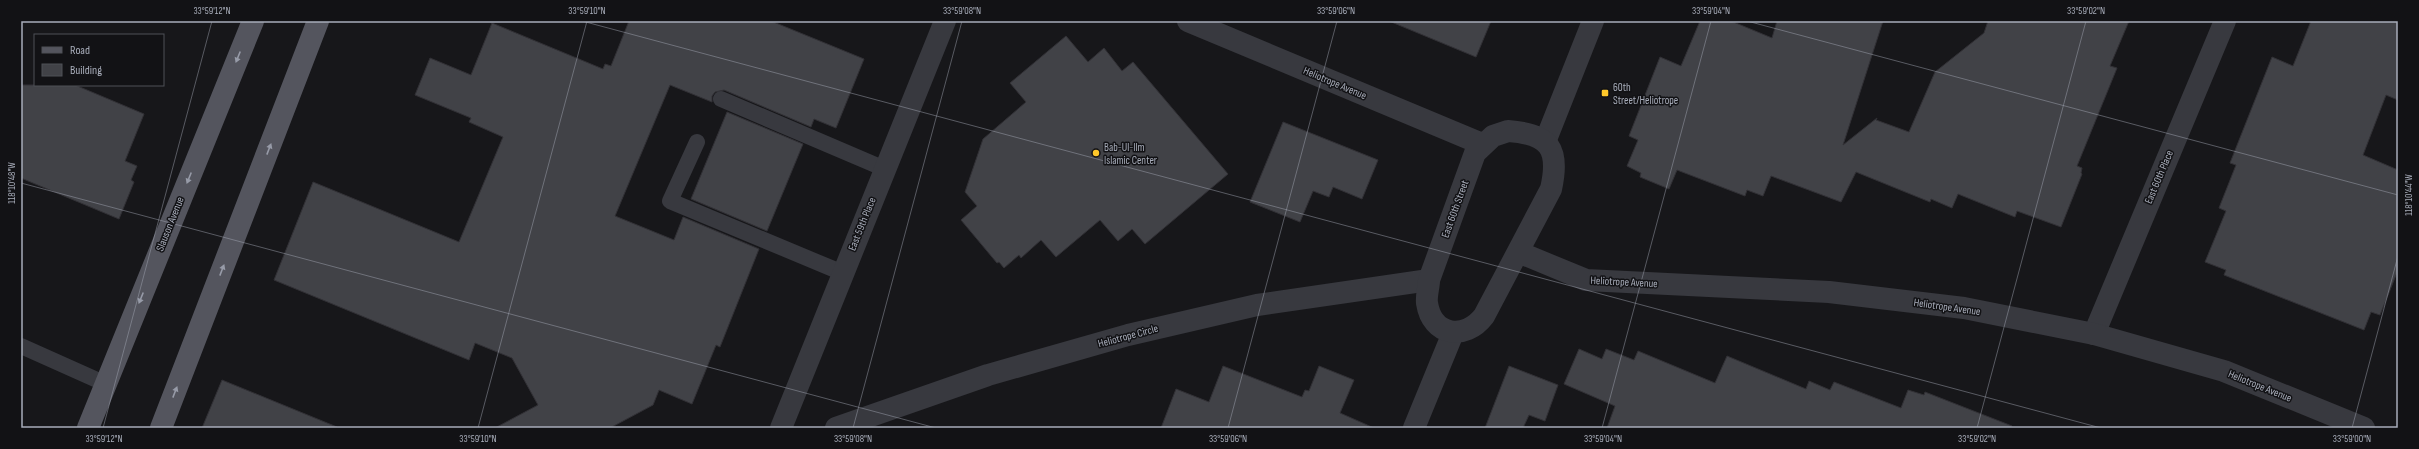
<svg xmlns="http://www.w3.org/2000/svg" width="2419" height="449" viewBox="0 0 2419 449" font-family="'Sofia Sans Condensed',sans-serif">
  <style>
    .building { fill: #414247; stroke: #323136 }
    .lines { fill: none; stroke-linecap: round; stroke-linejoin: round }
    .service { stroke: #38393f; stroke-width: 16 }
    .minor { stroke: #38393f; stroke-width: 22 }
    .tertiary { stroke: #38393f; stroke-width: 22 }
    .primary { stroke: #54555e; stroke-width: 22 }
    .oneway { fill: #979ba8 }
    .ticks { fill: none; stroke: #a8adba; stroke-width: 1; stroke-opacity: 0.45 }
    .poi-dot { fill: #ffc82a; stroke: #121215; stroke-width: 1.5 }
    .labels { text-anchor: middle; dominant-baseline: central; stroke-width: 3; stroke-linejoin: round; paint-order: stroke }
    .street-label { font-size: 11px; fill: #a8adba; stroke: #121215 }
    .poi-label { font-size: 11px; fill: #a8adba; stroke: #121215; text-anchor: start }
    .neatline { fill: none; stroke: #a8adba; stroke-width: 1.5 }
    .ticks-label { font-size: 10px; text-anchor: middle; fill: #a8adba }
  </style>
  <rect width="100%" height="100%" fill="#17171a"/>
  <path class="building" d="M 629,21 L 771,21 L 864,59 L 836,128 L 814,119 L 811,127 L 724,90 L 715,92 L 712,96 L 712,102 L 670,85 L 615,216 L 674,240 L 683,217 L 759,249 L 720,347 L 716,345 L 692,404 L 659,390 L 653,405 L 610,428 L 495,428 L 538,405 L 512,358 L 475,343 L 469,360 L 274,280 L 313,182 L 459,242 L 503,137 L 469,122 L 471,118 L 415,95 L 430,58 L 471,75 L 492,23 L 603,69 L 605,64 L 611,66 Z
    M 1389,21 L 1491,21 L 1476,57 Z
    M 1700,21 L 1731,21 L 1772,38 L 1777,21 L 1883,21 L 1843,145 L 1877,118 L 1876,120 L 1909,132 L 1935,72 L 1984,33 L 1988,21 L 2129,21 L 2110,66 L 2117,68 L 2077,166 L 2082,168 L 2081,173 L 2082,174 L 2061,227 L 2017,211 L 2015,217 L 1958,194 L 1952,208 L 1931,199 L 1930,202 L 1856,172 L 1841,202 L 1771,176 L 1763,196 L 1747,190 L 1745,196 L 1677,170 L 1669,189 L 1640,177 L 1641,173 L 1627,166 L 1638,140 L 1629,136 L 1660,57 L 1681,66 Z
    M 2311,21 L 2398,21 L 2398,100 L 2386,95 L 2363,155 L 2398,170 L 2398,270 L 2380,315 L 2371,312 L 2364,330 L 2224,275 L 2226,270 L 2205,262 L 2226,211 L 2219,208 L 2236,165 L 2230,163 L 2272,57 L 2293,66 Z
    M 1066,36 L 1088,62 L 1104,48 L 1122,71 L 1133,62 L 1228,174 L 1145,244 L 1132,229 L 1118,241 L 1100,220 L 1056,257 L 1041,240 L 1021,258 L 1019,255 L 1004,268 L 999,262 L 997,263 L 961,220 L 977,206 L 965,192 L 983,139 L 1026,102 L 1010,83 Z
    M 21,85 L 75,85 L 144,114 L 125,161 L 137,166 L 131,180 L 134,182 L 119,219 L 21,178 Z
    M 727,112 L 803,144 L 767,231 L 691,199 Z
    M 1283,122 L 1378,160 L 1362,199 L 1333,187 L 1329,197 L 1313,191 L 1300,222 L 1250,202 Z
    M 1579,349 L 1602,359 L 1606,349 L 1634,360 L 1638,351 L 1715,383 L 1727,356 L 1806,389 L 1809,381 L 1830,390 L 1834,382 L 1901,408 L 1908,390 L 1924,395 L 1925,392 L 2012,426 L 2011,428 L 1607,428 L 1615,406 L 1564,384 Z
    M 1223,366 L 1302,397 L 1305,390 L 1309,391 L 1319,366 L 1354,380 L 1340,413 L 1374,428 L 1161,428 L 1176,389 L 1209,402 Z
    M 1509,366 L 1558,385 L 1545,421 L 1529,415 L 1523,428 L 1485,428 Z
    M 222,380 L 337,427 L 337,428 L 202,428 Z"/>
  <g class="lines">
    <path class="service" d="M 721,99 L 885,169
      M 697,142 L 670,201 L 843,273
      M 21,346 L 106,384"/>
    <path class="minor" d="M 1545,142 L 1593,21
      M 2094,334 L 2225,21
      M 781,428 L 945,21
      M 836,428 L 988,375 L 1128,335 L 1257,305 L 1429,280
      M 1414,428 L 1453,333"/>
    <path class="tertiary" d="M 1188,21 L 1482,144
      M 1508,131 C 1550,134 1560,149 1551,189 L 1484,316 C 1465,341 1432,336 1427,303 C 1426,296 1429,287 1429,280 L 1475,153 L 1493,136 Z
      M 1518,252 L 1586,280 L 1829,292 L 1964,308 L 2094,334 L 2224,371 L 2364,428"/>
    <path class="primary" d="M 88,428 L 253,21
      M 161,428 L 318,21"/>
  </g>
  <defs><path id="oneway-solid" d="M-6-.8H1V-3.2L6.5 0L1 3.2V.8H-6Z"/></defs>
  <g class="oneway">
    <use href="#oneway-solid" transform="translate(238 57) rotate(112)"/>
    <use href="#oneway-solid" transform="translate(269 149) rotate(-69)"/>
    <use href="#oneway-solid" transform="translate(189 178) rotate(112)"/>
    <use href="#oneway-solid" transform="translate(222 270) rotate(-69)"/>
    <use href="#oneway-solid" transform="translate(141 298) rotate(112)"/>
    <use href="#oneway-solid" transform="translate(175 392) rotate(-69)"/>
  </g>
  <path class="ticks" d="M 582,21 L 2101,428M 1747,21 L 2398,195M 21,183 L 936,428M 103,428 L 212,21M 478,428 L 587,21M 853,428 L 962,21M 1228,428 L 1337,21M 1602,428 L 1711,21M 1977,428 L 2086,21M 2352,428 L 2398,256"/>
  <g class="poi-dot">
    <rect x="1601" y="89" width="8" height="8" rx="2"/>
    <circle cx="1096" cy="153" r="4"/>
  </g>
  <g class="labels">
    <g class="street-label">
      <text transform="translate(1335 83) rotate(23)">Heliotrope Avenue</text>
      <text transform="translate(2159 177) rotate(-67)">East 60th Place</text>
      <text transform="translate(1455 209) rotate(-70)">East 60th Street</text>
      <text transform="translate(170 224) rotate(-68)">Slauson Avenue</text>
      <text transform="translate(862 224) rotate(-68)">East 59th Place</text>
      <text transform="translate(1624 282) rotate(3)">Heliotrope Avenue</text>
      <text transform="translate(1947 307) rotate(8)">Heliotrope Avenue</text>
      <text transform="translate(1128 336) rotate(-15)">Heliotrope Circle</text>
      <text transform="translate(2260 386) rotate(22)">Heliotrope Avenue</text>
    </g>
    <g class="poi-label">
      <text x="1613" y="87">60th<tspan x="1613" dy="13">Street/Heliotrope</tspan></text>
      <text x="1104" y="147">Bab-Ul-Ilm<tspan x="1104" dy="13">Islamic Center</tspan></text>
    </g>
  </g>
  <rect width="2419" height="449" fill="none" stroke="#121215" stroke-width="44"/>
  <rect x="34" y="34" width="130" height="52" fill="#121215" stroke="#4e5057"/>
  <rect x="42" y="47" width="20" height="6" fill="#54555e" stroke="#4e5057"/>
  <text x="70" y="54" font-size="12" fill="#a8adba">Road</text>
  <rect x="42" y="64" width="20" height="12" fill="#414247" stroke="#4e5057"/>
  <text x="70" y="74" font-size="12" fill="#a8adba">Building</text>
  <rect x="22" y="22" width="2375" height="405" class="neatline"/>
  <g class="ticks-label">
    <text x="212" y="14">33°59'12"N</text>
    <text x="587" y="14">33°59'10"N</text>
    <text x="962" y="14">33°59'08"N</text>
    <text x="1336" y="14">33°59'06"N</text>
    <text x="1711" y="14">33°59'04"N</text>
    <text x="2086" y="14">33°59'02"N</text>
    <text transform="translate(11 183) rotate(-90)" y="4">118°10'48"W</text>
    <text transform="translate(2408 195) rotate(-90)" y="4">118°10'44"W</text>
    <text x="104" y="442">33°59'12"N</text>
    <text x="478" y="442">33°59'10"N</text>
    <text x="853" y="442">33°59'08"N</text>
    <text x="1228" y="442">33°59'06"N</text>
    <text x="1603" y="442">33°59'04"N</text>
    <text x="1977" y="442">33°59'02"N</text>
    <text x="2352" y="442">33°59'00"N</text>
  </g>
</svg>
